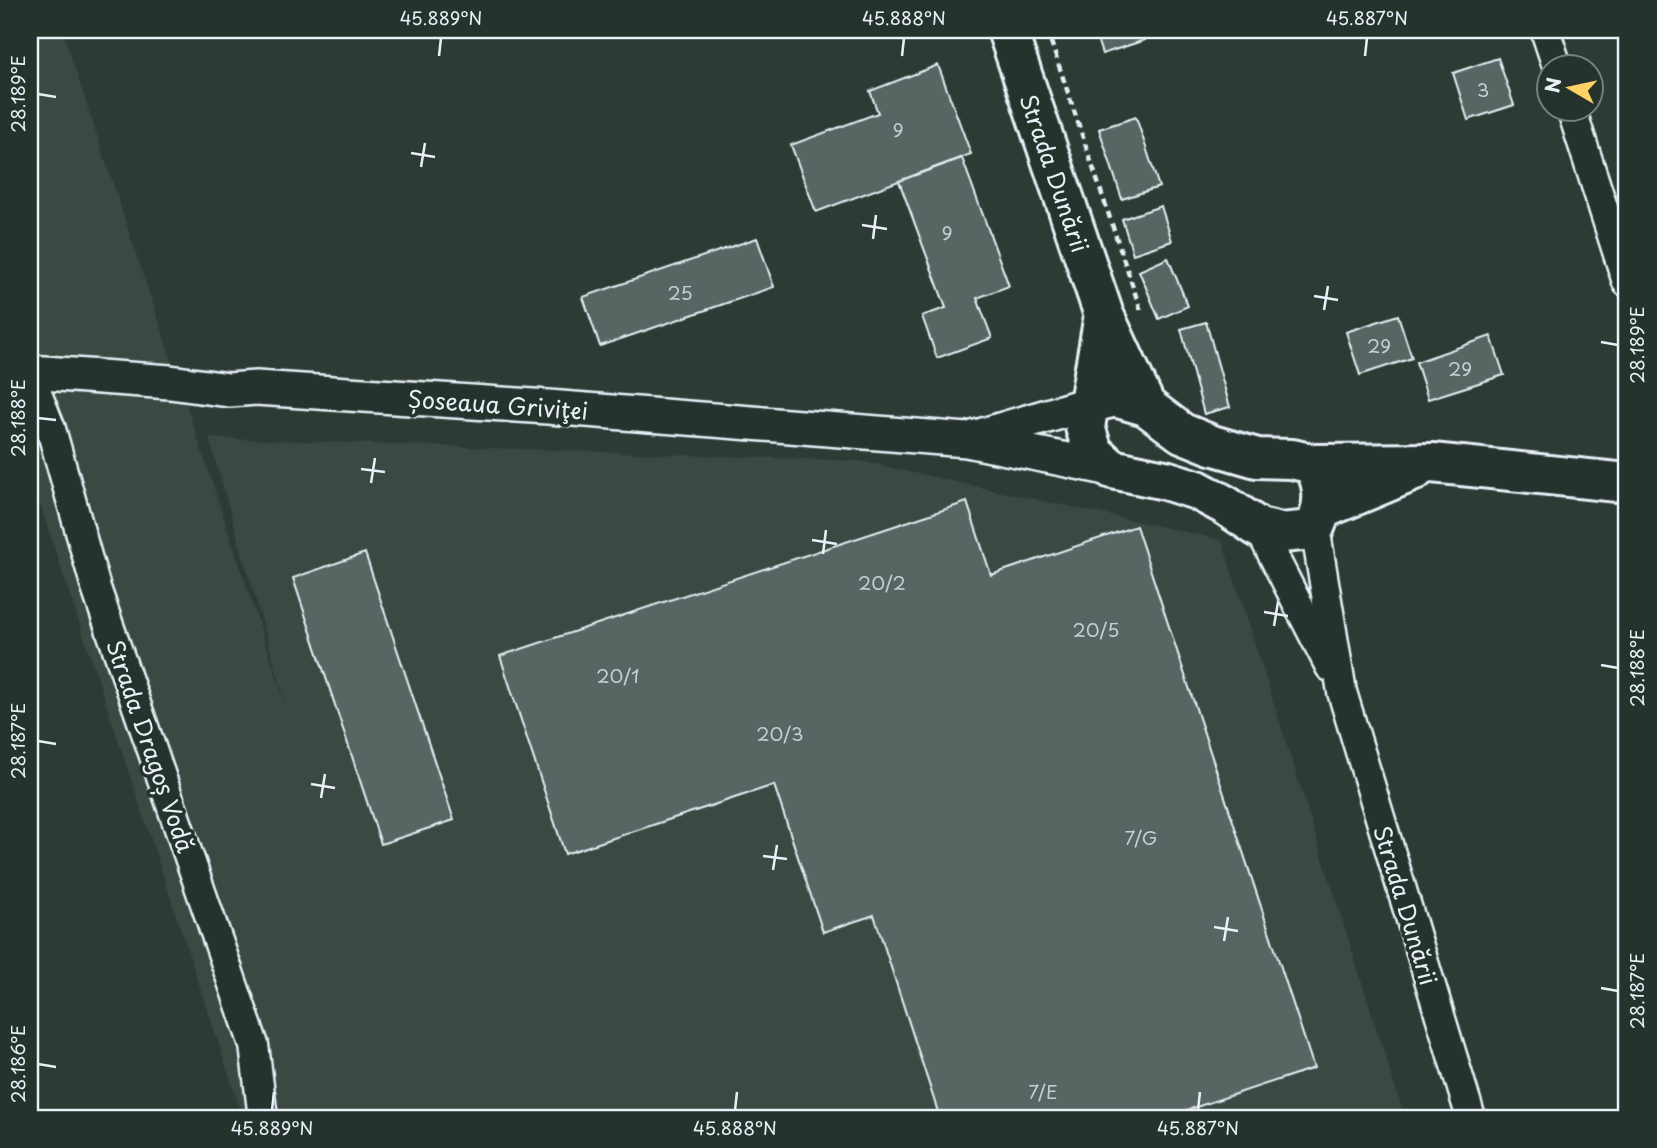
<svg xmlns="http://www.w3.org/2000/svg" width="1657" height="1148" viewBox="0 0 1657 1148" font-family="'Playpen Sans',sans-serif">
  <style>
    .built { fill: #3b4843 }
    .building { fill: #596563; stroke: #e8f1f8; stroke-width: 2 }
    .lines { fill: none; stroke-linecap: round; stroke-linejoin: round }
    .minor-casing { stroke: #e8f1f8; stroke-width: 33 }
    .tertiary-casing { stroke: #e8f1f8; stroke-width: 38 }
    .secondary-casing { stroke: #e8f1f8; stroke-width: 44 }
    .path { stroke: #e8f1f8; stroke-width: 4.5; stroke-dasharray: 7 5; stroke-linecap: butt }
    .minor { stroke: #26332d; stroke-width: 28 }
    .tertiary { stroke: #26332d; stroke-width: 33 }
    .secondary { stroke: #26332d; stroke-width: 38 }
    .ticks { fill: none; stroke: #e8f1f8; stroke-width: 2.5 }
    .labels { text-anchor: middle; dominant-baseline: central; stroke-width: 7; stroke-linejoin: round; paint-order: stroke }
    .number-label { font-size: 19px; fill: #c4ced3 }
    .street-label { font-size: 23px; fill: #e8f1f8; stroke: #26332d }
    .neatline { fill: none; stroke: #e8f1f8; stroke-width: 2.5 }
    .ticks-label { font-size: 18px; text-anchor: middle; fill: #e8f1f8 }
  </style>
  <rect width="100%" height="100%" fill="#2e3b35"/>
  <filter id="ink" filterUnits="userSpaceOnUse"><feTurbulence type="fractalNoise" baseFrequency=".0143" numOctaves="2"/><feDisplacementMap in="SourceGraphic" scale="14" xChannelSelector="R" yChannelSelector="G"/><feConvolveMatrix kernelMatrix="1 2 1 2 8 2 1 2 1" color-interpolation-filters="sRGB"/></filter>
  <g filter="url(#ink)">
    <path class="built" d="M 30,30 L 62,30 L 289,714 L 209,438 L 860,461 L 1222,540 L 1405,1118 L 245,1118 L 238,1102 L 30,474 Z"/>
    <path class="building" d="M 1094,30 L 1142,30 L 1145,40 L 1102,54 Z
      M 1498,58 L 1514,105 L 1468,120 L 1453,73 Z
      M 938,65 L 971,154 L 816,212 L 791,145 L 878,113 L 870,91 Z
      M 1136,117 L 1159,187 L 1122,199 L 1099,129 Z
      M 962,158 L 1009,286 L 977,298 L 992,338 L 937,358 L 922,316 L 946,308 L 899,181 Z
      M 1161,206 L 1172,241 L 1133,254 L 1122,219 Z
      M 757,238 L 774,287 L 600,346 L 583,297 Z
      M 1168,258 L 1188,306 L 1159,319 L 1139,271 Z
      M 1398,315 L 1412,358 L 1360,375 L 1346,332 Z
      M 1206,322 L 1230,407 L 1204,414 L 1181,329 Z
      M 1491,336 L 1504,375 L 1428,399 L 1416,362 Z
      M 967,502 L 991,575 L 1136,526 L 1314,1068 L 1163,1118 L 940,1118 L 874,915 L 823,932 L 774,785 L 565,854 L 500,656 Z
      M 365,553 L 454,820 L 381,844 L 293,578 Z"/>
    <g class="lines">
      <g class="minor-casing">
        <path id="minor" d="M 1545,30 L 1557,66
          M 1571,108 L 1627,282
          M 30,376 L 51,429 L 96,588 L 254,1045 L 263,1118
          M 1315,527 L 1342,692 L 1471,1118
          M 1259,528 L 1330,667"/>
      </g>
      <g class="tertiary-casing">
        <path id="tertiary" d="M 30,372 L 170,382 L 229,390 L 256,388 L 548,407 L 967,440 L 1112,469
          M 973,438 L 1091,403"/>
      </g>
      <g class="secondary-casing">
        <path id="secondary" d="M 1007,30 L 1104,315 L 1146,406
          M 1104,315 L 1085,427 L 1093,452 L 1112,469 L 1165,480 L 1197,490 L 1225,505 L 1259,528 L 1281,533 L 1302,531 L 1315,527 C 1325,504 1325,486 1313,464
          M 1091,403 L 1115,397 L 1146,406 L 1182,433 L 1212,445 L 1257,458 L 1292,459 L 1313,464 L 1432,463 L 1627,483
          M 1323,509 L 1414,471"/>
      </g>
      <path class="path" d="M 1047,30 L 1142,314"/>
      <use href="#minor" class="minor"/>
      <use href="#tertiary" class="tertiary"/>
      <use href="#secondary" class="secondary"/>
    </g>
  </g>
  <path class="ticks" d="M 439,56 L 441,38M 902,56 L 904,38M 1365,56 L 1367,38M 38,94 L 56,97M 411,153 L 435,157M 421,167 L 425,143M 862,225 L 887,229M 873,239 L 876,215M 1314,296 L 1338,300M 1324,310 L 1328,286M 1601,342 L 1618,345M 38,418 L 56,420M 361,469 L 385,472M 371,483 L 375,458M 812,540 L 837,544M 823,554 L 826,530M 1264,612 L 1288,616M 1274,626 L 1278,602M 1601,665 L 1618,668M 38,741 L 56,744M 311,784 L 335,788M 321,798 L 325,774M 763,856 L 787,859M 773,870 L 777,845M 1214,927 L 1238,931M 1224,941 L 1228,917M 1601,988 L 1618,991M 38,1064 L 56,1067M 272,1110 L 274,1092M 735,1110 L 737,1092M 1198,1110 L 1200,1092"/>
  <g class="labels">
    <g class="number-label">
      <text x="1483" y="89">3</text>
      <text x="898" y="129">9</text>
      <text x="947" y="232">9</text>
      <text x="680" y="292">25</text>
      <text x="1379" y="345">29</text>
      <text x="1460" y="368">29</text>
      <text x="882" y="582">20/2</text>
      <text x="1096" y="629">20/5</text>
      <text x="618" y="675">20/1</text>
      <text x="780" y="733">20/3</text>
      <text x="1141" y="837">7/G</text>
      <text x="1043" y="1091">7/E</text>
    </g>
    <g class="street-label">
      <text transform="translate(1055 173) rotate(71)">Strada Dunării</text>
      <text transform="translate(498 404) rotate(4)">Șoseaua Griviţei</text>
      <text transform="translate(151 746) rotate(71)">Strada Dragoș Vodă</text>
      <text transform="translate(1406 905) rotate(73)">Strada Dunării</text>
    </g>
  </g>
  <rect width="1657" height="1148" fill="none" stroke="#26332d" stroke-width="77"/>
  <g transform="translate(1570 88) rotate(279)"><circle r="33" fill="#26332d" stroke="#747f7e" stroke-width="2"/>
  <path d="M0-5L12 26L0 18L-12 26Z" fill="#ffd166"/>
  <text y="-10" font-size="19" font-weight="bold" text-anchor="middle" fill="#e8f1f8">N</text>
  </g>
  <rect x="38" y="38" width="1580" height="1072" class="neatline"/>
  <g class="ticks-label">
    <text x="441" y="25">45.889°N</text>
    <text x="904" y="25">45.888°N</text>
    <text x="1367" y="25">45.887°N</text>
    <text transform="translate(19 94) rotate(-90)" y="6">28.189°E</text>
    <text transform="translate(1638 345) rotate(-90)" y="6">28.189°E</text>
    <text transform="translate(19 418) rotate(-90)" y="6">28.188°E</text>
    <text transform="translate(1638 668) rotate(-90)" y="6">28.188°E</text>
    <text transform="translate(19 741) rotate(-90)" y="6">28.187°E</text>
    <text transform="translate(1638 991) rotate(-90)" y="6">28.187°E</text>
    <text transform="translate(19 1064) rotate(-90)" y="6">28.186°E</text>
    <text x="272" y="1135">45.889°N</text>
    <text x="735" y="1135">45.888°N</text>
    <text x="1198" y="1135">45.887°N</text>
  </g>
</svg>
